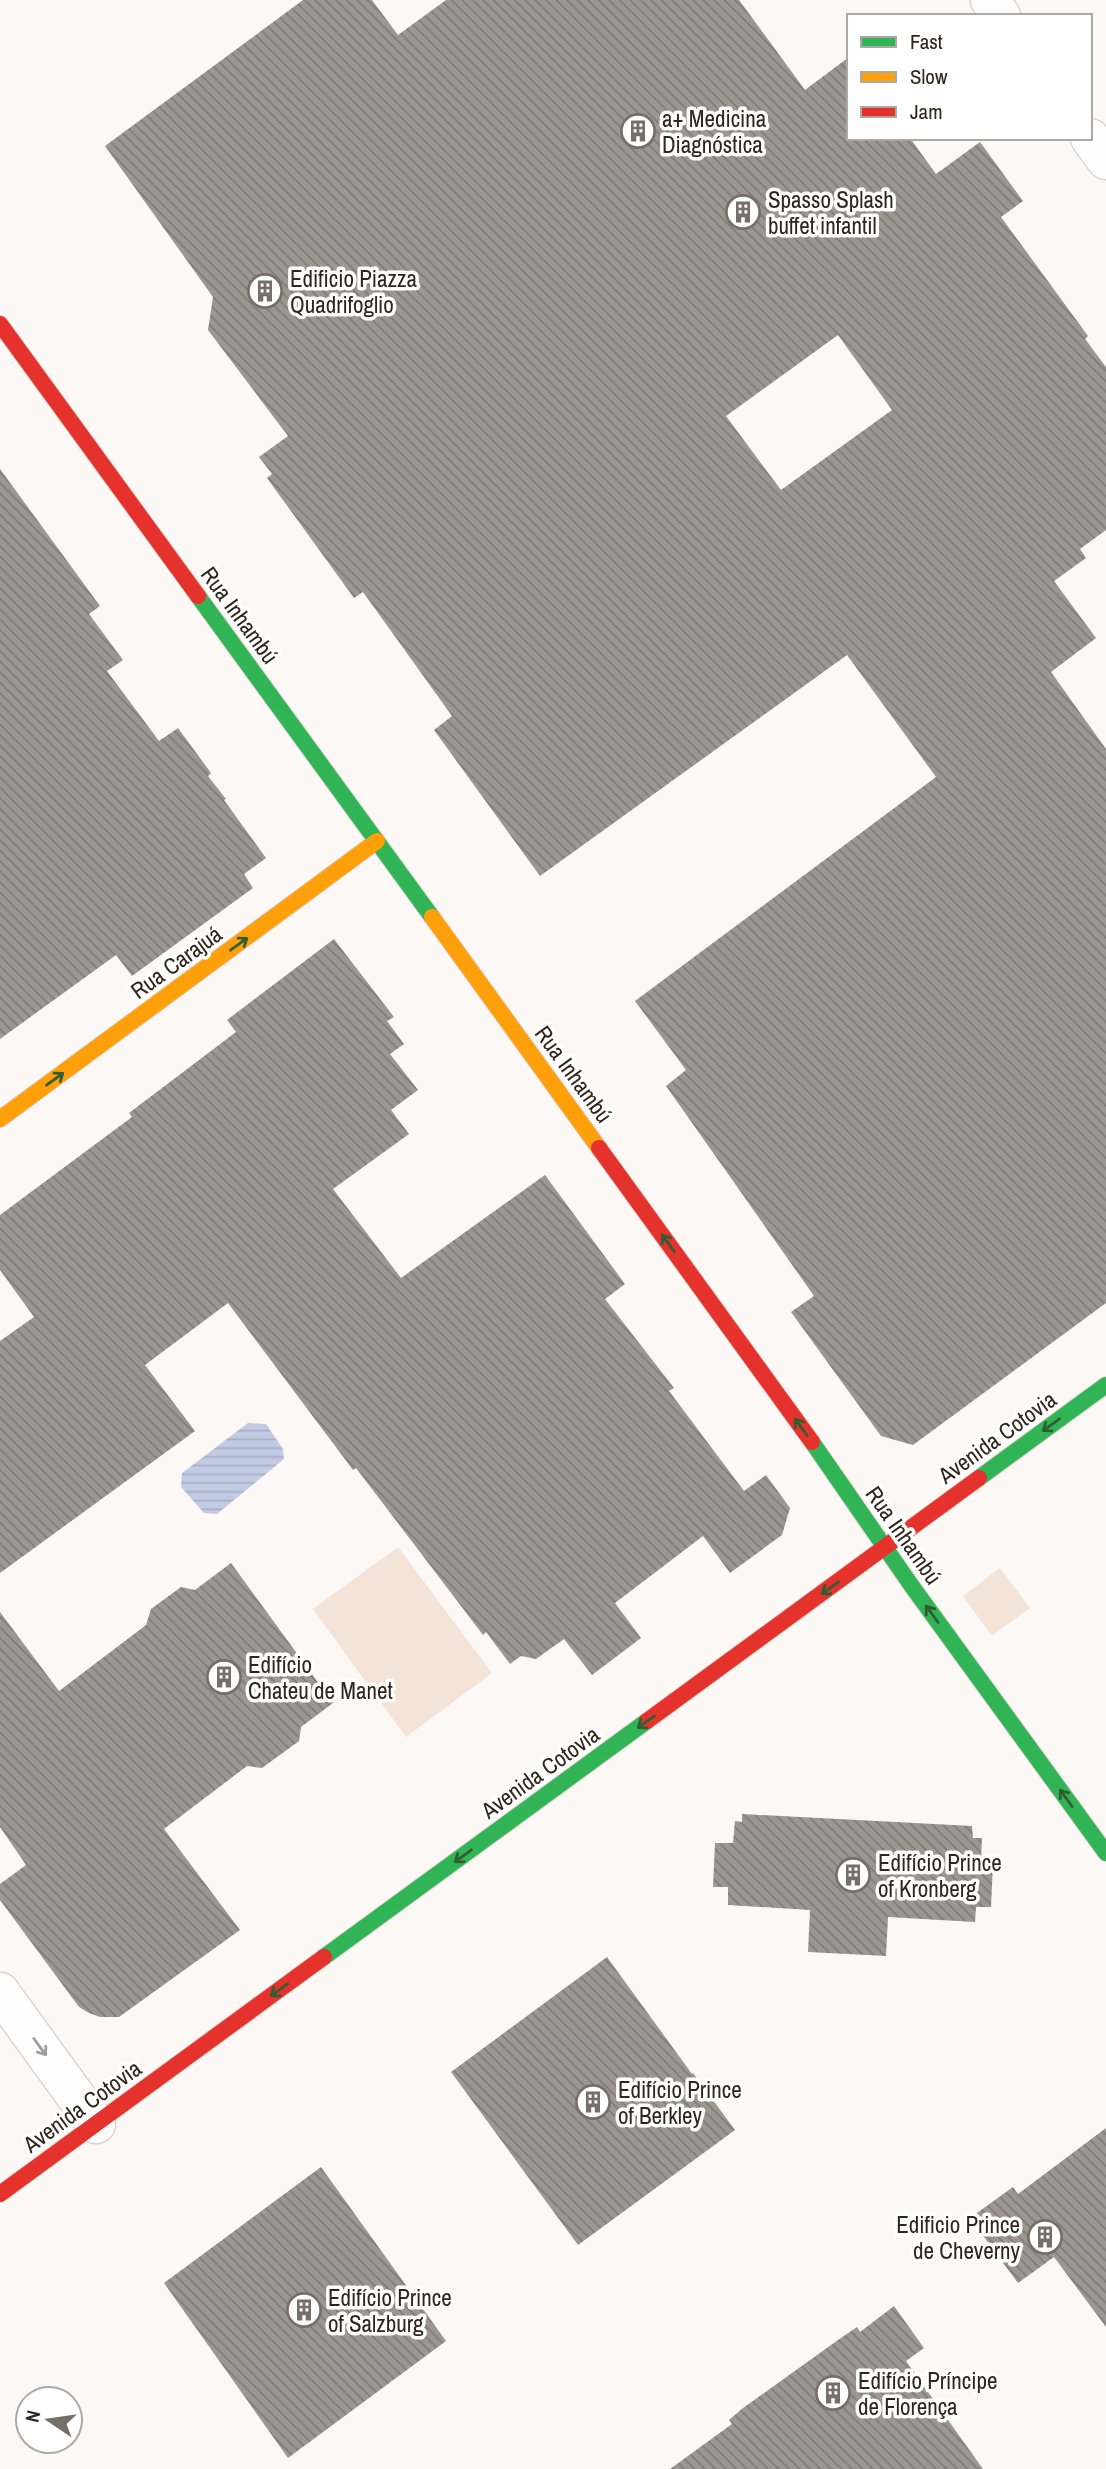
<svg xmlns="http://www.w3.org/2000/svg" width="1106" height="2469" viewBox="0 0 1106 2469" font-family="'Archivo Narrow',sans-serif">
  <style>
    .garden { fill: #f3e4d7 }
    .water { fill: url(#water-rules) }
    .building { fill: url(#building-back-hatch); fill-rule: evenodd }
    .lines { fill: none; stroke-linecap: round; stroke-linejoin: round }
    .street-casing { stroke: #dcd5cf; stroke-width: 41 }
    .fast-casing { stroke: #dcd5cf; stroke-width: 18 }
    .slow-casing { stroke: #dcd5cf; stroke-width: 18 }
    .jam-casing { stroke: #dcd5cf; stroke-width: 18 }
    .street { stroke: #fefefe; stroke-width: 38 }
    .fast { stroke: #30b455; stroke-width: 16 }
    .slow { stroke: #ff9f0a; stroke-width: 16 }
    .jam { stroke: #e5322d; stroke-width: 16 }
    .oneway { stroke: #2f5e32 }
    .oneway2 { stroke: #a19c98 }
    .labels { text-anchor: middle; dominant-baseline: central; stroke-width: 7; stroke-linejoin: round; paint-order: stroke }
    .poi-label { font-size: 23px; fill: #2f251b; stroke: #fff; text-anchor: start }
    .street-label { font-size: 23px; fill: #2f251b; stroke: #fff }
  </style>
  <defs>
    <pattern id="water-rules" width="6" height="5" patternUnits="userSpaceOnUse" patternTransform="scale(1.75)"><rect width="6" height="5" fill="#c3cbe4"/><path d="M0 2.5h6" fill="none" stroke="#a8aec3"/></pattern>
    <pattern id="building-back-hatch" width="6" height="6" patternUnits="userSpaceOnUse" patternTransform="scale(1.75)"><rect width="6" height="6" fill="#9d9792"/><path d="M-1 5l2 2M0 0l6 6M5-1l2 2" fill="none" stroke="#807b76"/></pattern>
  </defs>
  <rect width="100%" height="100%" fill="#fbf8f6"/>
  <path class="garden" d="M 398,1547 L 492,1673 L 406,1737 L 313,1609 Z
    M 1000,1568 L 1030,1608 L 992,1636 L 963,1596 Z"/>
  <path class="water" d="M 248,1423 L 266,1424 L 283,1449 L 284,1459 L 217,1514 L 204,1513 L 181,1487 L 182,1473 Z"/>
  <path class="building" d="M 303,0 L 372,0 L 398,35 L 446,0 L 739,0 L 805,90 L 849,57 L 849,138 L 910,138 L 936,174 L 980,142 L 1023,201 L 1001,217 L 1088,336 L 1085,339 L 1106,367 L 1106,530 L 1080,549 L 1086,558 L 1054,581 L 1096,638 L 1051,672 L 1106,749 L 1106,1303 L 913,1445 L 881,1436 L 791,1312 L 814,1296 L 666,1086 L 686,1070 L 635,1001 L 936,777 L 847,655 L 540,876 L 434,730 L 452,716 L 363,592 L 354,598 L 267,478 L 272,474 L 259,457 L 288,436 L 208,330 L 213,297 L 105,146 ZM 838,335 L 892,410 L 781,490 L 726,416 Z
    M 0,469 L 100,606 L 89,614 L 123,660 L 107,671 L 159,741 L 178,728 L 211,773 L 208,776 L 226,799 L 224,800 L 266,858 L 244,874 L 253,888 L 132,976 L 116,955 L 0,1039 Z
    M 334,939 L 394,1017 L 387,1021 L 404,1044 L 390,1054 L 418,1090 L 391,1110 L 409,1134 L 333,1189 L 401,1278 L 545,1175 L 625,1284 L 605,1299 L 674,1388 L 669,1391 L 744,1491 L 766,1475 L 790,1508 L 782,1535 L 730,1573 L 703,1536 L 615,1603 L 641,1638 L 592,1675 L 564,1639 L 536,1659 L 521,1656 L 510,1664 L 486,1632 L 483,1635 L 356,1468 L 353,1470 L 228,1303 L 145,1365 L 195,1431 L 0,1573 L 0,1341 L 34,1317 L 0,1270 L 0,1215 L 132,1117 L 129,1113 L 236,1032 L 227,1020 Z
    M 231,1563 L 333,1703 L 301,1727 L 299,1741 L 262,1768 L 247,1766 L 164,1829 L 240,1930 L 119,2017 L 100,2017 L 89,2013 L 79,2007 L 0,1900 L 0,1884 L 26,1865 L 0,1827 L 0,1612 L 59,1691 L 146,1625 L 151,1609 L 181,1587 L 195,1590 Z
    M 742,1814 L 972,1826 L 973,1838 L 982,1838 L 981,1861 L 993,1863 L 991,1907 L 976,1907 L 975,1922 L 888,1917 L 886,1956 L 808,1952 L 810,1910 L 728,1905 L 728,1887 L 713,1887 L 715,1843 L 733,1843 L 735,1821 L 742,1822 Z
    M 607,1957 L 692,2074 L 693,2073 L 735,2130 L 578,2245 L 451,2072 Z
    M 1106,2128 L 1106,2327 L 1054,2257 L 1018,2283 L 970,2218 L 1013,2187 L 1018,2194 Z
    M 321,2167 L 446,2341 L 288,2458 L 164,2283 Z
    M 894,2306 L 924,2348 L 906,2361 L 983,2469 L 670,2469 L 732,2424 L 729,2420 L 743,2408 L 838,2340 L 857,2327 L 860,2332 Z"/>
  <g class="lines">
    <g class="street-casing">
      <path id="street" d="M 990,0 L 1001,16
        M 1090,138 L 1106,160
        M 0,1992 L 96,2124"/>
    </g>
    <g class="fast-casing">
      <path id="fast" d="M 198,596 L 432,917
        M 812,1442 L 911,1585 L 1106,1853
        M 979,1478 L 1106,1385
        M 324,1957 L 647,1721"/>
    </g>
    <g class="slow-casing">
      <path id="slow" d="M 432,917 L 599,1148
        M 0,1119 L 377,841"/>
    </g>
    <g class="jam-casing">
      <path id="jam" d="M 0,324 L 198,596
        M 599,1148 L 812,1442
        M 647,1721 L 979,1478
        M 0,2194 L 324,1957"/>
    </g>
    <use href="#street" class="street"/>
    <use href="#fast" class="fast"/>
    <use href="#slow" class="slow"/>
    <use href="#jam" class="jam"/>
  </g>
  <defs><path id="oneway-shaft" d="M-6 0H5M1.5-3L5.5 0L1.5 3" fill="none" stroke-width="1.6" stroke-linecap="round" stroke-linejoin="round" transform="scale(1.75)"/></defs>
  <g class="oneway">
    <use href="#oneway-shaft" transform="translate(239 944) rotate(-36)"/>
    <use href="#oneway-shaft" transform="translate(55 1079) rotate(-36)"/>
    <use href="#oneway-shaft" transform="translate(668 1243) rotate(-126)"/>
    <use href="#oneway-shaft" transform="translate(1051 1425) rotate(144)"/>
    <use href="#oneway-shaft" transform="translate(801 1427) rotate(-126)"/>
    <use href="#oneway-shaft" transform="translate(830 1588) rotate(144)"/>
    <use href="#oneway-shaft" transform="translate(932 1614) rotate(-126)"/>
    <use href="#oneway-shaft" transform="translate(646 1722) rotate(144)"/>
    <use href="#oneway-shaft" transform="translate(1066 1798) rotate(-126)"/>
    <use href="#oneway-shaft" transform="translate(463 1856) rotate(144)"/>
    <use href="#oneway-shaft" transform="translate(279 1990) rotate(144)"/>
  </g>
  <use class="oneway2" href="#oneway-shaft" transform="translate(40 2047) rotate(54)"/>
  <defs>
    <g id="building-ring" transform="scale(1.75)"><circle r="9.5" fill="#fff" stroke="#766f68" stroke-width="1.5"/><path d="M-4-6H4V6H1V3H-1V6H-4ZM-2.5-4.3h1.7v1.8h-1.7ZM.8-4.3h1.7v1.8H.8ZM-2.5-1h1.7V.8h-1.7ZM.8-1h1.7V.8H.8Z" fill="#766f68"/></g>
  </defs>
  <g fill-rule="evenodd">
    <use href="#building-ring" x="638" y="131"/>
    <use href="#building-ring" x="743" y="212"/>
    <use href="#building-ring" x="265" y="291"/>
    <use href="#building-ring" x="224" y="1677"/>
    <use href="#building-ring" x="853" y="1875"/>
    <use href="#building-ring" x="593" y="2102"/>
    <use href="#building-ring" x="1045" y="2237"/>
    <use href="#building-ring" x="304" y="2310"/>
    <use href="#building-ring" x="833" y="2393"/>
  </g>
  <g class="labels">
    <g class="poi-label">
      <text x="662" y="118">a+ Medicina<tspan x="662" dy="26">Diagnóstica</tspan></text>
      <text x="768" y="199">Spasso Splash<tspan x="768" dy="26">buffet infantil</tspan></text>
      <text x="290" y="278">Edificio Piazza<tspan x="290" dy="26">Quadrifoglio</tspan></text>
      <text x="248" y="1664">Edifício<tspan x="248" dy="26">Chateu de Manet</tspan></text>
      <text x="878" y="1862">Edifício Prince<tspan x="878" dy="26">of Kronberg</tspan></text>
      <text x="618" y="2089">Edifício Prince<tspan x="618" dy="26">of Berkley</tspan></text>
      <text x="1020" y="2224" text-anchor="end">Edificio Prince<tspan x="1020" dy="26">de Cheverny</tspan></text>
      <text x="328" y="2297">Edifício Prince<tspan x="328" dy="26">of Salzburg</tspan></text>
      <text x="858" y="2380">Edifício Príncipe<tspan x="858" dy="26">de Florença</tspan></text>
    </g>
    <g class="street-label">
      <text transform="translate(240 615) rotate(54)">Rua Inhambú</text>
      <text transform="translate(176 962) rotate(-36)">Rua Carajuá</text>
      <text transform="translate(574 1074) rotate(54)">Rua Inhambú</text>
      <text transform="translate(997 1437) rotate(-36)">Avenida Cotovia</text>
      <text transform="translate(904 1535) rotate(55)">Rua Inhambú</text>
      <text transform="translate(540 1772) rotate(-36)">Avenida Cotovia</text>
      <text transform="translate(82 2106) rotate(-36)">Avenida Cotovia</text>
    </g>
  </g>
  <rect x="847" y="14" width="245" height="126" fill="#ffffff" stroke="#aca8a4" stroke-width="2"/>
  <rect x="861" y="37" width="35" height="10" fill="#30b455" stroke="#aca8a4" stroke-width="2"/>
  <text x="910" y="49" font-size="21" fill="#2f251b">Fast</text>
  <rect x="861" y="72" width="35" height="10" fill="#ff9f0a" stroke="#aca8a4" stroke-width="2"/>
  <text x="910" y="84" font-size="21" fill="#2f251b">Slow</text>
  <rect x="861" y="107" width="35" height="10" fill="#e5322d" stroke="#aca8a4" stroke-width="2"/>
  <text x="910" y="119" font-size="21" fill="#2f251b">Jam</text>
  <g transform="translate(49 2420) rotate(283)"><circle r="33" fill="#ffffff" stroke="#aca8a4" stroke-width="2"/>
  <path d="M0-5L12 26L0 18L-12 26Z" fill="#766f68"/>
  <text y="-10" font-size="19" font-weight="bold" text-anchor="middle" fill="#2f251b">N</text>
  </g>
</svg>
